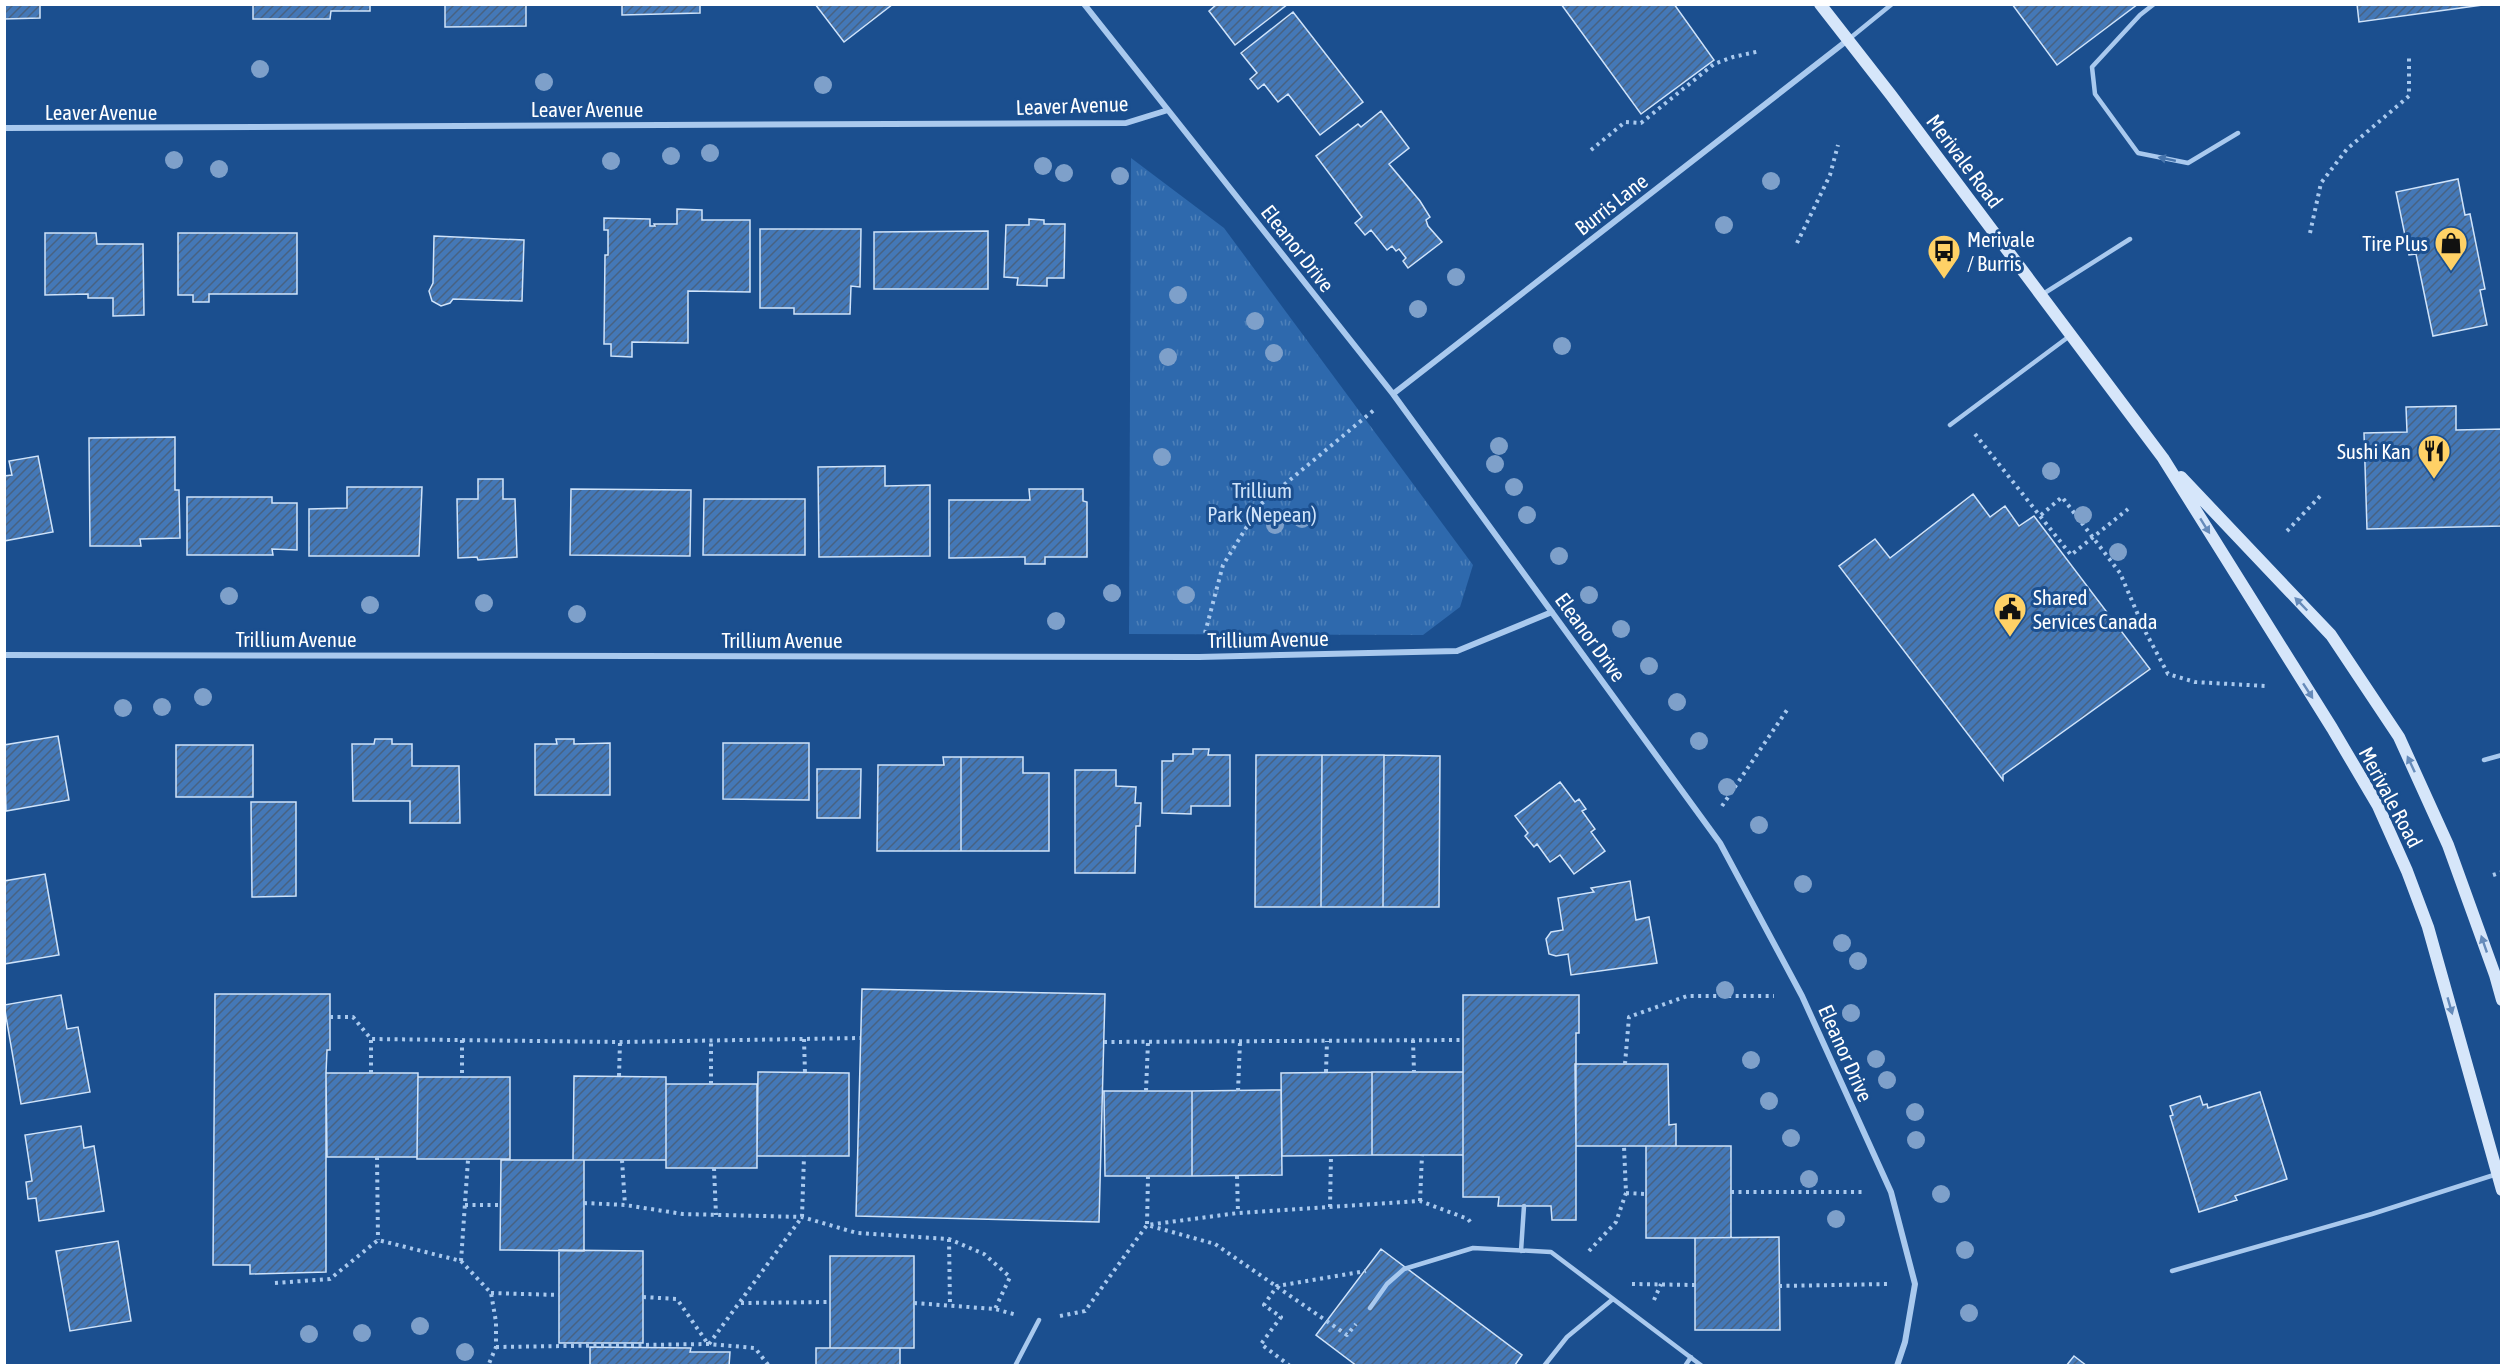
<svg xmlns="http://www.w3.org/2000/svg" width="2506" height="1370" viewBox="0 0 2506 1370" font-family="'Asap Condensed',sans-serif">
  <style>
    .grass { fill: url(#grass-tufts) }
    .building { fill: url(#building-hatch); stroke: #cfe3fa; stroke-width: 1.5 }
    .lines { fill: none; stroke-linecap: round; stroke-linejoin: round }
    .path { stroke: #a9c9ee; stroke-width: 4; stroke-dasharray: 3 4.5; stroke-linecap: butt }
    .service { stroke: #a9c9ee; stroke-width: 4.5 }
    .minor { stroke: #a9c9ee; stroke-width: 6 }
    .secondary { stroke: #d6e6fa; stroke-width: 12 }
    .tree { fill: #7ea0ca }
    .oneway { fill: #4674ac }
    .oneway2 { fill: #668bba }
    .labels { text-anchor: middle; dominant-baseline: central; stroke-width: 6; stroke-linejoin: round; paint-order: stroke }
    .street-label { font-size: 21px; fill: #fff; stroke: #1b4f8f }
    .poi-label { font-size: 21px; fill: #fff; stroke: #1b4f8f; text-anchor: start }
    .park-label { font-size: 21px; fill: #cfe3fa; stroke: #1b4f8f }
  </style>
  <defs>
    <pattern id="grass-tufts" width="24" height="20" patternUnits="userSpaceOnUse" patternTransform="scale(1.5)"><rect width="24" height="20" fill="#2e69ad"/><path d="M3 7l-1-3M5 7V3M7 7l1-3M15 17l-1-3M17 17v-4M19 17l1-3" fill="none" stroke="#4d80b9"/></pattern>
    <pattern id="building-hatch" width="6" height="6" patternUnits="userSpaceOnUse" patternTransform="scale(1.5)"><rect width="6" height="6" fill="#4478b7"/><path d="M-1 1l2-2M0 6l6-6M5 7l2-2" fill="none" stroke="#486282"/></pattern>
  </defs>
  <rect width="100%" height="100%" fill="#1b4f8f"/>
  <path class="grass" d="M 1131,158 L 1224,228 L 1473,565 L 1460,607 L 1423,635 L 1129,634 Z"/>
  <path class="building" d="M 4,4 L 40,4 L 40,18 L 4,19 Z
    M 253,4 L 370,4 L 370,11 L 331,11 L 330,19 L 253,19 Z
    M 445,4 L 526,4 L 526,26 L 445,27 Z
    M 622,4 L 700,4 L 700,13 L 622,15 Z
    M 815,4 L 893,4 L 844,42 Z
    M 1217,4 L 1288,4 L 1235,45 L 1209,11 Z
    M 1561,4 L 1674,4 L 1714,60 L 1641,114 Z
    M 2012,4 L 2138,4 L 2057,65 Z
    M 2357,4 L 2482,4 L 2482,5 L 2359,22 Z
    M 1293,12 L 1363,102 L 1320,135 L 1288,94 L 1278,102 L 1264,84 L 1258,89 L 1250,79 L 1257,73 L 1241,53 Z
    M 1381,111 L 1409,148 L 1389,164 L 1420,201 L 1430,217 L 1426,220 L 1428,226 L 1442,242 L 1408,268 L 1403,261 L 1406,258 L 1399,249 L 1396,251 L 1392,246 L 1387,250 L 1371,230 L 1365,235 L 1355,223 L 1362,217 L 1316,156 L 1358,124 L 1361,127 Z
    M 2458,179 L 2465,215 L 2470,214 L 2485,289 L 2480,290 L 2487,325 L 2433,336 L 2416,254 L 2409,255 L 2396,192 Z
    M 677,209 L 702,210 L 702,220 L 750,220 L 750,292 L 688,291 L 688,343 L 632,342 L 632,357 L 611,356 L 611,344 L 604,344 L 605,255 L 608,255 L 608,230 L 604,230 L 604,218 L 650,219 L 650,226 L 655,226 L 654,224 L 677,224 Z
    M 1029,219 L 1044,220 L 1044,224 L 1065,224 L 1064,278 L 1047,278 L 1047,286 L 1017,285 L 1018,278 L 1004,277 L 1006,225 L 1029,225 Z
    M 760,229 L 861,229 L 860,287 L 851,286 L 850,314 L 794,314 L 794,308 L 760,308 Z
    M 988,231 L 988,289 L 874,289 L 874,232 Z
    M 45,233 L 96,233 L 97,244 L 143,244 L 144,315 L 113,316 L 113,298 L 88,298 L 88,294 L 45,295 Z
    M 178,233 L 297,233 L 297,294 L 209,294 L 209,302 L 193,302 L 193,295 L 178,295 Z
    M 434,236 L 524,240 L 522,301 L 453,299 L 450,303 L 441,306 L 432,301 L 429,291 L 433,283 Z
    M 2456,406 L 2456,430 L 2502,429 L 2502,526 L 2367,529 L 2364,433 L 2407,432 L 2406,407 Z
    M 175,437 L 175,490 L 179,490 L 180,538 L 140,539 L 141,546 L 90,546 L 89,438 Z
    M 38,456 L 53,532 L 4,541 L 4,476 L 12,475 L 9,461 Z
    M 885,466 L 885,486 L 930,485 L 930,556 L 819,557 L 818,467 Z
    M 478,479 L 503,479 L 503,499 L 515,499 L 517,557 L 478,560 L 477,557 L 458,558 L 457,499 L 478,499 Z
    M 347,487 L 422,487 L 419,556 L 309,556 L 309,509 L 347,508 Z
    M 571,489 L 691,490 L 690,556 L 570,555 Z
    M 1029,489 L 1083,489 L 1083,501 L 1087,502 L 1087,557 L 1045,557 L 1045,564 L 1025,564 L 1025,557 L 949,558 L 949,500 L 1030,500 Z
    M 1973,494 L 1990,517 L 2005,506 L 2019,526 L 2034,516 L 2150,669 L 2003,775 L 2003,780 L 1839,566 L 1875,539 L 1890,558 Z
    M 187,497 L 272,497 L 272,503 L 297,503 L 297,550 L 272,549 L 273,555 L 187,555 Z
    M 704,499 L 805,499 L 805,555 L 703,555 Z
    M 58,736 L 69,800 L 6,811 L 4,745 Z
    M 375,739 L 392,739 L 392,744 L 412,744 L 412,766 L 459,766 L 460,823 L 410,823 L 410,801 L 353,801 L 352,744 L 374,744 Z
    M 556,739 L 574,739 L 574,744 L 610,743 L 610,795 L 535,795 L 535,744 L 557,744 Z
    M 723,743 L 809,743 L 809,800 L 723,799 Z
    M 176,745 L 253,745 L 253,797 L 176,797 Z
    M 1193,749 L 1209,749 L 1208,755 L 1230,755 L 1230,806 L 1191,806 L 1191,814 L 1162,813 L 1162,761 L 1173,761 L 1173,754 L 1193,754 Z
    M 1256,755 L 1322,755 L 1321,907 L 1255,907 Z
    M 1322,755 L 1384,755 L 1383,907 L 1321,907 Z
    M 1384,755 L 1440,756 L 1439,907 L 1383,907 Z
    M 943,757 L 961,757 L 961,851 L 877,851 L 878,765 L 944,765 Z
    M 961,757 L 1023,757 L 1023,773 L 1049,773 L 1049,851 L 961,851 Z
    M 817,769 L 861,769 L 860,818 L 817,818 Z
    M 1075,770 L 1116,770 L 1116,786 L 1136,787 L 1135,803 L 1141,803 L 1140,826 L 1136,826 L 1135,873 L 1075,873 Z
    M 1560,782 L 1575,802 L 1579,799 L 1586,809 L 1582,811 L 1595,829 L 1591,832 L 1605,851 L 1574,874 L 1560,855 L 1550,862 L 1537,844 L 1534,847 L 1525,836 L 1528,833 L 1515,816 Z
    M 251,802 L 296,802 L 296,896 L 252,897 Z
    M 45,874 L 59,955 L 4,964 L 4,881 Z
    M 1630,881 L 1636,920 L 1649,917 L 1657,963 L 1571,975 L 1568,954 L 1556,956 L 1549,954 L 1546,939 L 1551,932 L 1563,930 L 1558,898 L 1594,892 L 1591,888 Z
    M 862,989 L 1105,994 L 1099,1222 L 856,1216 Z
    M 215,994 L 330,994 L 330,1050 L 327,1050 L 326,1073 L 326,1272 L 250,1274 L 250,1265 L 213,1265 Z
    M 61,995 L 67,1029 L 78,1027 L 90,1092 L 21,1104 L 4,1005 Z
    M 1463,995 L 1579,995 L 1579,1033 L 1576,1033 L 1576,1220 L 1552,1220 L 1551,1206 L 1498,1206 L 1499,1197 L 1463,1197 Z
    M 1575,1064 L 1668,1064 L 1669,1125 L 1676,1124 L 1676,1146 L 1576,1146 Z
    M 758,1072 L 849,1073 L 849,1156 L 757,1156 Z
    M 1372,1072 L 1463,1072 L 1463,1155 L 1372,1155 Z
    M 1372,1072 L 1372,1155 L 1282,1156 L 1281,1073 Z
    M 326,1073 L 418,1073 L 417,1157 L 327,1157 Z
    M 574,1076 L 666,1077 L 666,1160 L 573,1160 Z
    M 418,1077 L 510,1077 L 510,1159 L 417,1159 Z
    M 666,1084 L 757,1084 L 757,1168 L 666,1168 Z
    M 1281,1090 L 1282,1175 L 1192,1176 L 1192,1091 Z
    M 1104,1091 L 1192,1091 L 1192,1176 L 1105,1176 Z
    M 2260,1092 L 2287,1179 L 2235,1196 L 2237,1200 L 2199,1212 L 2170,1116 L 2173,1115 L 2170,1106 L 2200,1096 L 2203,1105 L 2207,1104 L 2208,1108 Z
    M 81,1126 L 84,1148 L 94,1146 L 104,1211 L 39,1221 L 36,1198 L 28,1199 L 26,1182 L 32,1181 L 25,1135 Z
    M 1646,1146 L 1731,1146 L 1731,1238 L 1646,1238 Z
    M 501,1160 L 584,1160 L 584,1251 L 500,1250 Z
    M 1779,1237 L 1780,1330 L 1695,1330 L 1695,1238 Z
    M 118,1241 L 131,1321 L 70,1331 L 56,1251 Z
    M 1381,1249 L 1522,1355 L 1515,1365 L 1357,1366 L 1316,1335 Z
    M 559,1250 L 643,1251 L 643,1343 L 559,1343 Z
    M 830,1256 L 914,1256 L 914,1348 L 830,1348 Z
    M 590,1347 L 691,1348 L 690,1352 L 730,1352 L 729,1366 L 590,1366 Z
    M 816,1348 L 900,1348 L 900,1366 L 816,1366 Z
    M 2074,1356 L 2087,1366 L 2066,1366 Z"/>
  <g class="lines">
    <path class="path" d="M 1591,150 L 1625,122 L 1641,123 L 1714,64 L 1733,57 L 1760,51
      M 2310,233 L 2321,183 L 2347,149 L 2409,96 L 2409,55
      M 1797,243 L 1830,175 L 1838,145
      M 1975,434 L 2071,555 L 2128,509
      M 2041,515 L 2062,497 L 2120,573 L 2145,631 L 2168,674 L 2195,682 L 2265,686
      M 2287,531 L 2323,493
      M 1205,633 L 1223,565 L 1261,504 L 1374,410
      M 1722,806 L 1787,710
      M 2493,875 L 2502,872
      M 330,1017 L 353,1017 L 371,1039 L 620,1042 L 860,1038
      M 804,1039 L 805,1073
      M 462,1040 L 462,1077
      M 1413,1040 L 1414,1072
      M 1104,1042 L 1463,1040
      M 1625,1064 L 1629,1017 L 1687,996 L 1774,996
      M 1326,1072 L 1327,1041
      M 371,1073 L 371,1039
      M 619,1076 L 620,1042
      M 711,1084 L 711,1040
      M 1146,1091 L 1148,1042
      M 1238,1091 L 1240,1042
      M 377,1157 L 378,1240
      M 622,1160 L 625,1205
      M 714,1168 L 716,1215
      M 1148,1176 L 1147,1225 L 1238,1213 L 1420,1201 L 1468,1219 L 1472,1224
      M 1237,1176 L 1238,1213
      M 1731,1192 L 1865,1192
      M 1626,1193 L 1646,1194
      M 1420,1201 L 1422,1155
      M 584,1203 L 625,1205 L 683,1214 L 802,1217 L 857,1233 L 949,1239 L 984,1254 L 1010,1277 L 995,1309
      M 465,1205 L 500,1205
      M 1330,1207 L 1331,1155
      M 949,1239 L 950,1305
      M 1589,1251 L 1616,1222 L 1626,1193 L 1624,1146
      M 461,1261 L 468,1160
      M 275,1283 L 330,1279 L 378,1240 L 461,1261 L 491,1293 L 496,1322 L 496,1347 L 488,1366
      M 1632,1284 L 1695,1285
      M 1779,1286 L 1889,1284
      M 491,1293 L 559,1295
      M 643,1297 L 677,1299 L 708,1344
      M 1654,1300 L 1661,1284
      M 741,1303 L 830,1302
      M 914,1303 L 995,1309 L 1017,1315
      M 1060,1316 L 1085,1311 L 1147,1225 L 1215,1244 L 1347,1335 L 1356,1324
      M 709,1344 L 802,1217 L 804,1156
      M 496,1347 L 709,1344 L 755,1348 L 769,1366
      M 1290,1366 L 1261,1344 L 1281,1317 L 1264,1305 L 1277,1286 L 1366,1271"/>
    <path class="service" d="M 2154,4 L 2140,15 L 2092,67 L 2095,94 L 2138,153 L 2188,163 L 2238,133
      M 1849,39 L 1892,4
      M 2043,294 L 2130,239
      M 1950,425 L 2071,335
      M 2484,760 L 2502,755
      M 1521,1251 L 1524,1206
      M 2172,1271 L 2372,1214 L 2497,1174
      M 1370,1308 L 1387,1284 L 1404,1269 L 1473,1248 L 1551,1252 L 1702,1366
      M 1015,1366 L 1039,1320
      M 1544,1366 L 1567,1337 L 1613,1299
      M 1685,1366 L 1691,1357"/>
    <path class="minor" d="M 1084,4 L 1393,394 L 1720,843 L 1802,996 L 1891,1192 L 1915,1284 L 1905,1342 L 1897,1366
      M 4,128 L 1126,123 L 1168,110
      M 1393,394 L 1849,39
      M 4,655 L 1199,657 L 1457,651 L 1552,612"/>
    <path class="secondary" d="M 1820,4 L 1891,95 L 2163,458 L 2332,728 L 2378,806 L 2407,871 L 2428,927 L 2502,1190
      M 2181,477 L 2331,635 L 2399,737 L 2448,845 L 2495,975 L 2502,1000"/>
  </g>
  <g class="tree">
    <circle cx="260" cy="69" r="9"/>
    <circle cx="544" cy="82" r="9"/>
    <circle cx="823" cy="85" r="9"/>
    <circle cx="710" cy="153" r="9"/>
    <circle cx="671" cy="156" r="9"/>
    <circle cx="174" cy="160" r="9"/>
    <circle cx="611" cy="161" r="9"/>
    <circle cx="1043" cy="166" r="9"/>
    <circle cx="219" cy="169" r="9"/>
    <circle cx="1064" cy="173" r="9"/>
    <circle cx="1120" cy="176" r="9"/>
    <circle cx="1771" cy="181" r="9"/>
    <circle cx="1724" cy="225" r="9"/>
    <circle cx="1456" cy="277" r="9"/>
    <circle cx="1178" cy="295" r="9"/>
    <circle cx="1418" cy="309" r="9"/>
    <circle cx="1255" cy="321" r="9"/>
    <circle cx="1562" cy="346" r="9"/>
    <circle cx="1274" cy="353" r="9"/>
    <circle cx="1168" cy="357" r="9"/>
    <circle cx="1499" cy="446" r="9"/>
    <circle cx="1162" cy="457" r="9"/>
    <circle cx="1495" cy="464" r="9"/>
    <circle cx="2051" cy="471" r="9"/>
    <circle cx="1514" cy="487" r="9"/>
    <circle cx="1527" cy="515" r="9"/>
    <circle cx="2083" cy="515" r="9"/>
    <circle cx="1302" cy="519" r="9"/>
    <circle cx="1275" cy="525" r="9"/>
    <circle cx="2118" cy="552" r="9"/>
    <circle cx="1559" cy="556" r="9"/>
    <circle cx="1112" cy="593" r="9"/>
    <circle cx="1186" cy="595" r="9"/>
    <circle cx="1589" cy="595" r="9"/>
    <circle cx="229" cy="596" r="9"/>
    <circle cx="484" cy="603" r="9"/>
    <circle cx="370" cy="605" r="9"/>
    <circle cx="577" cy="614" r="9"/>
    <circle cx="1056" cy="621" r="9"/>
    <circle cx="1621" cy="629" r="9"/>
    <circle cx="1649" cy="666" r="9"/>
    <circle cx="203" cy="697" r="9"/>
    <circle cx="1677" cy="702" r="9"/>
    <circle cx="162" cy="707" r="9"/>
    <circle cx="123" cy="708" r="9"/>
    <circle cx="1699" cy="741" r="9"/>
    <circle cx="1727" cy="787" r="9"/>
    <circle cx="1759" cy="825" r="9"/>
    <circle cx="1803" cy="884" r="9"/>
    <circle cx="1842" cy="943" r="9"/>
    <circle cx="1858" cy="961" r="9"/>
    <circle cx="1725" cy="990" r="9"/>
    <circle cx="1851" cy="1013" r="9"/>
    <circle cx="1876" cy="1059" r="9"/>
    <circle cx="1751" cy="1060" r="9"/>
    <circle cx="1887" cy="1080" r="9"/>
    <circle cx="1769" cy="1101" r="9"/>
    <circle cx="1915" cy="1112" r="9"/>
    <circle cx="1791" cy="1138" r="9"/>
    <circle cx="1916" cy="1140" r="9"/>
    <circle cx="1809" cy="1179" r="9"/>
    <circle cx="1941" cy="1194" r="9"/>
    <circle cx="1836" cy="1219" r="9"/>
    <circle cx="1965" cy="1250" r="9"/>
    <circle cx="1969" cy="1313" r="9"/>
    <circle cx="420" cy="1326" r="9"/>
    <circle cx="362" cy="1333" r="9"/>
    <circle cx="309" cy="1334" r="9"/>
    <circle cx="465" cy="1352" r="9"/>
  </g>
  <defs><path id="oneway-solid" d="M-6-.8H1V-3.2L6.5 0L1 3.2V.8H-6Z" transform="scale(1.5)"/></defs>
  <use class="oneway" href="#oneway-solid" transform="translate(2167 159) rotate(-168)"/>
  <g class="oneway2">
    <use href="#oneway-solid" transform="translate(2205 526) rotate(58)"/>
    <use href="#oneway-solid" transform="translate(2301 604) rotate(-134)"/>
    <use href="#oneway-solid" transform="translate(2308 691) rotate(57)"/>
    <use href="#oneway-solid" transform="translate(2411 764) rotate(-115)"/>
    <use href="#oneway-solid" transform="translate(2484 944) rotate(-109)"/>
    <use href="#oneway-solid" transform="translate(2450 1006) rotate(74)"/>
  </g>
  <defs>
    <g id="shop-pin" transform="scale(1.725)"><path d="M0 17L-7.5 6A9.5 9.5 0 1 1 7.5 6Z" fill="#ffd166" stroke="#1b4f8f"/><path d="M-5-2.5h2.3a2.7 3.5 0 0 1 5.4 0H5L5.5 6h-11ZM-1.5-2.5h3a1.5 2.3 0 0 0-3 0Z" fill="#111"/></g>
    <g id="bus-pin" transform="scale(1.725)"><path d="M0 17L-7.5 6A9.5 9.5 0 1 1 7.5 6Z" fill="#ffd166" stroke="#1b4f8f"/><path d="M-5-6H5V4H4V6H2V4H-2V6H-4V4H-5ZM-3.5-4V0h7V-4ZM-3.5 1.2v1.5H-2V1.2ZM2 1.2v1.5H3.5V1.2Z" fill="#111"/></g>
    <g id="restaurant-pin" transform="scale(1.725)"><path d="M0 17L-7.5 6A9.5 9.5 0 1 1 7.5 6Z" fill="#ffd166" stroke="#1b4f8f"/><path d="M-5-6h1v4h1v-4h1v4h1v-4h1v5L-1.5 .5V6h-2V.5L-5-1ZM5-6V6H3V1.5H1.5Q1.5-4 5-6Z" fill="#111"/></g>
    <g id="civic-pin" transform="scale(1.725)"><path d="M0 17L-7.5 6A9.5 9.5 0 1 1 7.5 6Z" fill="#ffd166" stroke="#1b4f8f"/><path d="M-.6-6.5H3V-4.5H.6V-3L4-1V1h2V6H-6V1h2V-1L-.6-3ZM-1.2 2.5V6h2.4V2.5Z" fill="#111"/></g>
  </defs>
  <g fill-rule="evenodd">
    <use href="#shop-pin" x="2451" y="243"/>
    <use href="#bus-pin" x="1944" y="251"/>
    <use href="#restaurant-pin" x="2434" y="451"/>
    <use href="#civic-pin" x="2010" y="609"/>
  </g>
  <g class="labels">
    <g class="street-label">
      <text transform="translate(1072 105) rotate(-2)">Leaver Avenue</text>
      <text x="587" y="109">Leaver Avenue</text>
      <text x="101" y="112">Leaver Avenue</text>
      <text transform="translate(1965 161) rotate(53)">Merivale Road</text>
      <text transform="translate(1611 204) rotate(-38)">Burris Lane</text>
      <text transform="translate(1298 248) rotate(52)">Eleanor Drive</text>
      <text transform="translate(1591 637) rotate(54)">Eleanor Drive</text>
      <text x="296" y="639">Trillium Avenue</text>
      <text transform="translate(1268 639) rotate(-1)">Trillium Avenue</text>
      <text x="782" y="640">Trillium Avenue</text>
      <text transform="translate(2391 797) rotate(62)">Merivale Road</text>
      <text transform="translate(1846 1053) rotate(66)">Eleanor Drive</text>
    </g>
    <g class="poi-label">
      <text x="1967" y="239">Merivale<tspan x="1967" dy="24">/ Burris</tspan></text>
      <text x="2428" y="243" text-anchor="end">Tire Plus</text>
      <text x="2411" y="451" text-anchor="end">Sushi Kan</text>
      <text x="2033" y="597">Shared<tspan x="2033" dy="24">Services Canada</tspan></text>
    </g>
    <g class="park-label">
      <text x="1262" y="490">Trillium<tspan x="1262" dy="24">Park (Nepean)</tspan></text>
    </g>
  </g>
  <rect width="2506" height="1370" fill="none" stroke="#ffffff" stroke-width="12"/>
</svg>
